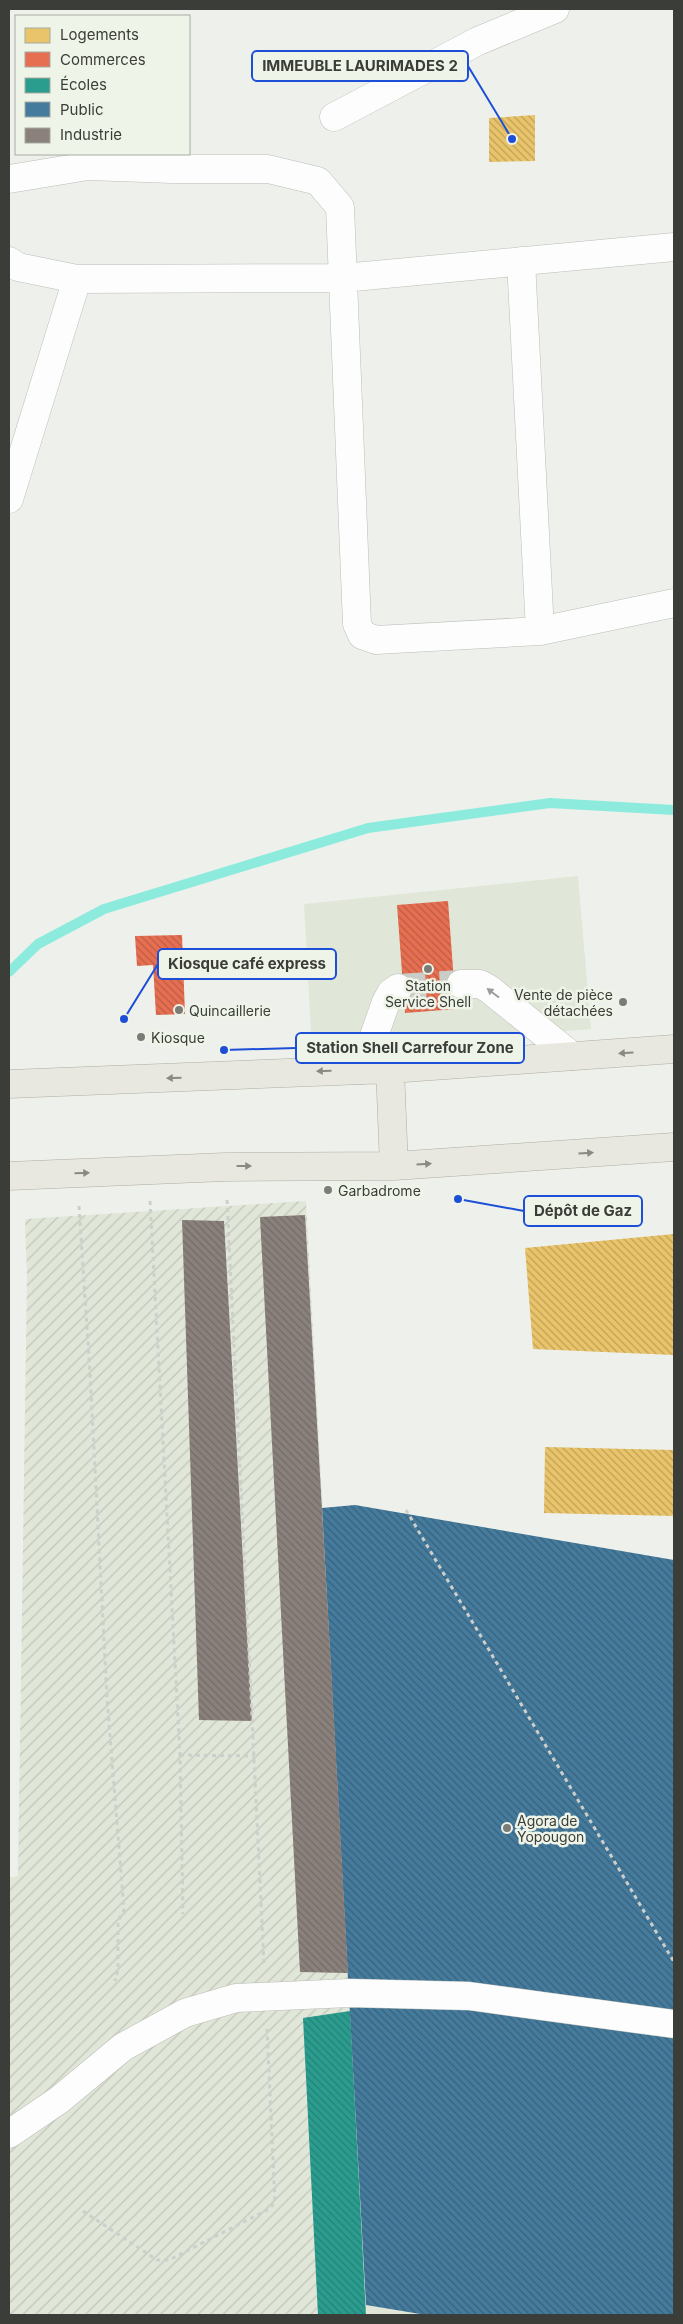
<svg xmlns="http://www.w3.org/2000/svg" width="683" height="2324" viewBox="0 0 683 2324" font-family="Inter,sans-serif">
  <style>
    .built { fill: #e0e6d8 }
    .industrial { fill: url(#industrial-furrows) }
    .homes { fill: url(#homes-back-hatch) }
    .shops { fill: url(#shops-back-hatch) }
    .schools { fill: url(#schools-back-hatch) }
    .public { fill: url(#public-back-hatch) }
    .industry { fill: url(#industry-back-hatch) }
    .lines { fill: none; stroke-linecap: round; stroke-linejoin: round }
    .stream { stroke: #8debde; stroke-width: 10 }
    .minor-tunnel { stroke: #cacdc7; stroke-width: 28; stroke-dasharray: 28 14; stroke-linecap: butt }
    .minor-casing { stroke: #bbbdb8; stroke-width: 29 }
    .major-casing { stroke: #afad9f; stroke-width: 29 }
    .path { stroke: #cdcfcc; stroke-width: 3; stroke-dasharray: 4 4; stroke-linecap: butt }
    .minor { stroke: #fcfdfc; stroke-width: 28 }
    .major { stroke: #e9e8e0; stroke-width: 28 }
    .oneway { fill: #9c9d9a }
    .oneway2 { fill: #898a84 }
    .poi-dot { fill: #7a7c77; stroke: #eff4e8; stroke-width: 2 }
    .labels { text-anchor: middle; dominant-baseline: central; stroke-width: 5; stroke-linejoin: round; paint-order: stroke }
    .poi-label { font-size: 14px; fill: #3b3d38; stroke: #eff4e8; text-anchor: start }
    .leader { fill: none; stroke: #1d4ed8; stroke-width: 2 }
    .callout-dot { fill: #1d4ed8; stroke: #eff4e8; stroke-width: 2 }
    .callout { fill: #eff4e8; stroke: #1d4ed8; stroke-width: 2 }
    .callout-label { font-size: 15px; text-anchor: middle; font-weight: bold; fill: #3b3d38 }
  </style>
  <defs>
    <pattern id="industrial-furrows" width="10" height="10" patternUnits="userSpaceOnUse" patternTransform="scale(1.25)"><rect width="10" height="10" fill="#e0e6d8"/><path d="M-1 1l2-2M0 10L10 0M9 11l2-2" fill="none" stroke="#c1c6ba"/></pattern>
    <pattern id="homes-back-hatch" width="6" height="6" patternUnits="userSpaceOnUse" patternTransform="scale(1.25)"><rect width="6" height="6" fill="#e9c46a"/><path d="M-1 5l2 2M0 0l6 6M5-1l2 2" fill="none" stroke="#bea058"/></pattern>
    <pattern id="shops-back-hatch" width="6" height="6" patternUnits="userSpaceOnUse" patternTransform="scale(1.25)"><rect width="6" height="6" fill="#e76f51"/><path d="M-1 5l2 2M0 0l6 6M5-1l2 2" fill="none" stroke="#bc5c44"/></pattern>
    <pattern id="schools-back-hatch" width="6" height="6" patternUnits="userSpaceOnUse" patternTransform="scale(1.25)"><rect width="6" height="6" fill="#2a9d8f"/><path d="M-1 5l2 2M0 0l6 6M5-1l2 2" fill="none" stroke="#258176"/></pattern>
    <pattern id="public-back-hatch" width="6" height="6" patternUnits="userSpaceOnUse" patternTransform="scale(1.25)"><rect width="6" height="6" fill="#457b9d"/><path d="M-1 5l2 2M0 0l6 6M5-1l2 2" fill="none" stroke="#38617a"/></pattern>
    <pattern id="industry-back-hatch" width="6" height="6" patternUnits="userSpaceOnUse" patternTransform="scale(1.25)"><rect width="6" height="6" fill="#8a817c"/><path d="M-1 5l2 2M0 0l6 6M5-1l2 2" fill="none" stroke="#726b67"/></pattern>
  </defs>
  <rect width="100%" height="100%" fill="#eef1eb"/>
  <path class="built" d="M 578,876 L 591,1029 L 312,1050 L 304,904 Z
    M 366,2305 L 426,2315 L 366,2315 Z"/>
  <path class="industrial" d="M 306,1201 L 366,2315 L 9,2315 L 9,1878 L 18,1876 L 27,1277 L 25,1219 Z"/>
  <path class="homes" d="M 535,115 L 535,161 L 489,162 L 489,118 Z
    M 674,1234 L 674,1355 L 533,1349 L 525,1248 Z
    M 545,1447 L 674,1450 L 674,1516 L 544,1513 Z
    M 356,1510 L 532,1540 L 524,1590 L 486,1584 L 485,1589 L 346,1566 Z
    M 485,1681 L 674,1705 L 674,1951 L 455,1924 Z"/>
  <path class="shops" d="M 448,901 L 456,1009 L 405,1013 L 397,905 Z
    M 182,935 L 185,1014 L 156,1015 L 153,965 L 137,966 L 135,936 Z"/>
  <path class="schools" d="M 350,2011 L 366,2315 L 318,2315 L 303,2018 Z"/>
  <path class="public" d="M 355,1505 L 674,1560 L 674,2315 L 426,2315 L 366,2305 L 322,1508 Z"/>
  <path class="industry" d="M 305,1215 L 332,1683 L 348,1973 L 300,1972 L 260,1217 Z
    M 182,1220 L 224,1221 L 252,1721 L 199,1720 Z"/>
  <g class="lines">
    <path class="stream" d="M 9,972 L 38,944 L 104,909 L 368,828 L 550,803 L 674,810"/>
    <path class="minor-tunnel" d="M 398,988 L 461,984"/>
    <g class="minor-casing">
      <path id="minor" d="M 334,117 L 478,41 L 555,9
        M 9,179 L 88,166 L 172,169 L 268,169 L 318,181 L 340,207 L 357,624 L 362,635 L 376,640 L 540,631 L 674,603
        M 9,261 L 18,267 L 77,279 L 343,278 L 674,247
        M 521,261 L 540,631
        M 9,499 L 77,279
        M 461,984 L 480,984 L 489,989 L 572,1056
        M 362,1070 L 386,1002 L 391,993 L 398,988
        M 9,2134 L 59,2100 L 123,2047 L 185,2013 L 236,1998 L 349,1993 L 469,1996 L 674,2024"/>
    </g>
    <g class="major-casing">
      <path id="major" d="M 390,1069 L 394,1166
        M 9,1084 L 390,1069 L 674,1049
        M 9,1176 L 225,1167 L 394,1166 L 674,1147"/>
    </g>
    <path class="path" d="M 227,1200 L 264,1965
      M 150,1201 L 180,1755 L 183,1914
      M 79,1206 L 90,1373 L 107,1698 L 124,1910 L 118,1921 L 118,1970 L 115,1981
      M 406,1510 L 674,1962
      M 180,1755 L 254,1756
      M 83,2211 L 157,2260 L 169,2260 L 269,2209 L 275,2202 L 267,2029"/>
    <use href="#minor" class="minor"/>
    <use href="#major" class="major"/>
  </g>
  <defs><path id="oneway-solid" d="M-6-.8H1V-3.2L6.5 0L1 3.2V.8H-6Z" transform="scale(1.25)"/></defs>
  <use class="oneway" href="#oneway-solid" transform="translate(493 993) rotate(-143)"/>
  <g class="oneway2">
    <use href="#oneway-solid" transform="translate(626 1053) rotate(176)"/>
    <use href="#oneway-solid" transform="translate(324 1071) rotate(178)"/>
    <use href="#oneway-solid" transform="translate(174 1078) rotate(178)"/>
    <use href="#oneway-solid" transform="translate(586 1153) rotate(-4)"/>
    <use href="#oneway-solid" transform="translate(424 1164) rotate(-4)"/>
    <use href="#oneway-solid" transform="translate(244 1166)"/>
    <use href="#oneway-solid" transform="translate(82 1173) rotate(-2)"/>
  </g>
  <g class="poi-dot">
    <circle cx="428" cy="969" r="5"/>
    <circle cx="623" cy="1002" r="5"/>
    <circle cx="179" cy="1010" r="5"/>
    <circle cx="141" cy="1037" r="5"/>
    <circle cx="328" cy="1190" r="5"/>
    <circle cx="507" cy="1828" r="5"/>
  </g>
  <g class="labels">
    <g class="poi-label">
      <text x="428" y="985" text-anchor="middle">Station<tspan x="428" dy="16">Service Shell</tspan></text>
      <text x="613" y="994" text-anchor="end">Vente de pièce<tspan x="613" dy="16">détachées</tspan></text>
      <text x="189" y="1010">Quincaillerie</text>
      <text x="151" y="1037">Kiosque</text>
      <text x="338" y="1190">Garbadrome</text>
      <text x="517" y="1820">Agora de<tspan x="517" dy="16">Yopougon</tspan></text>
    </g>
  </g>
  <path class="leader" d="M512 139L468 66M124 1019L158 964M224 1050L296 1048M458 1199L524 1211"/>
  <g class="callout-dot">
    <circle cx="512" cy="139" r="5"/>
    <circle cx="124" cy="1019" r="5"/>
    <circle cx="224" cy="1050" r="5"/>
    <circle cx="458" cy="1199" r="5"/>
  </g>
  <g class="callout">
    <rect x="252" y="51" width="216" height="30" rx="5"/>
    <rect x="158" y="949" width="178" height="30" rx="5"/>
    <rect x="296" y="1033" width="228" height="30" rx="5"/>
    <rect x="524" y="1196" width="118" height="30" rx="5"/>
  </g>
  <g class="callout-label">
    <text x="360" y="71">IMMEUBLE LAURIMADES 2</text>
    <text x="247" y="969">Kiosque café express</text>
    <text x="410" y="1053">Station Shell Carrefour Zone</text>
    <text x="583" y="1216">Dépôt de Gaz</text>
  </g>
  <rect width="683" height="2324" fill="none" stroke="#3b3d38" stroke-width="20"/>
  <rect x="15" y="15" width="175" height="140" fill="#eff4e8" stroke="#a7aba2"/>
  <rect x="25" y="28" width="25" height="15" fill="#e9c46a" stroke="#a7aba2"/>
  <text x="60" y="40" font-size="15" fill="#3b3d38">Logements</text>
  <rect x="25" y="52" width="25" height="15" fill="#e76f51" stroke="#a7aba2"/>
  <text x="60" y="65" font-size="15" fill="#3b3d38">Commerces</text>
  <rect x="25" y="78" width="25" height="15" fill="#2a9d8f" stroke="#a7aba2"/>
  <text x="60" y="90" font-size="15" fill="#3b3d38">Écoles</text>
  <rect x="25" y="102" width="25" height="15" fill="#457b9d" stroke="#a7aba2"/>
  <text x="60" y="115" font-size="15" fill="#3b3d38">Public</text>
  <rect x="25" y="128" width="25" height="15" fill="#8a817c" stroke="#a7aba2"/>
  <text x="60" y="140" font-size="15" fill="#3b3d38">Industrie</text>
</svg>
